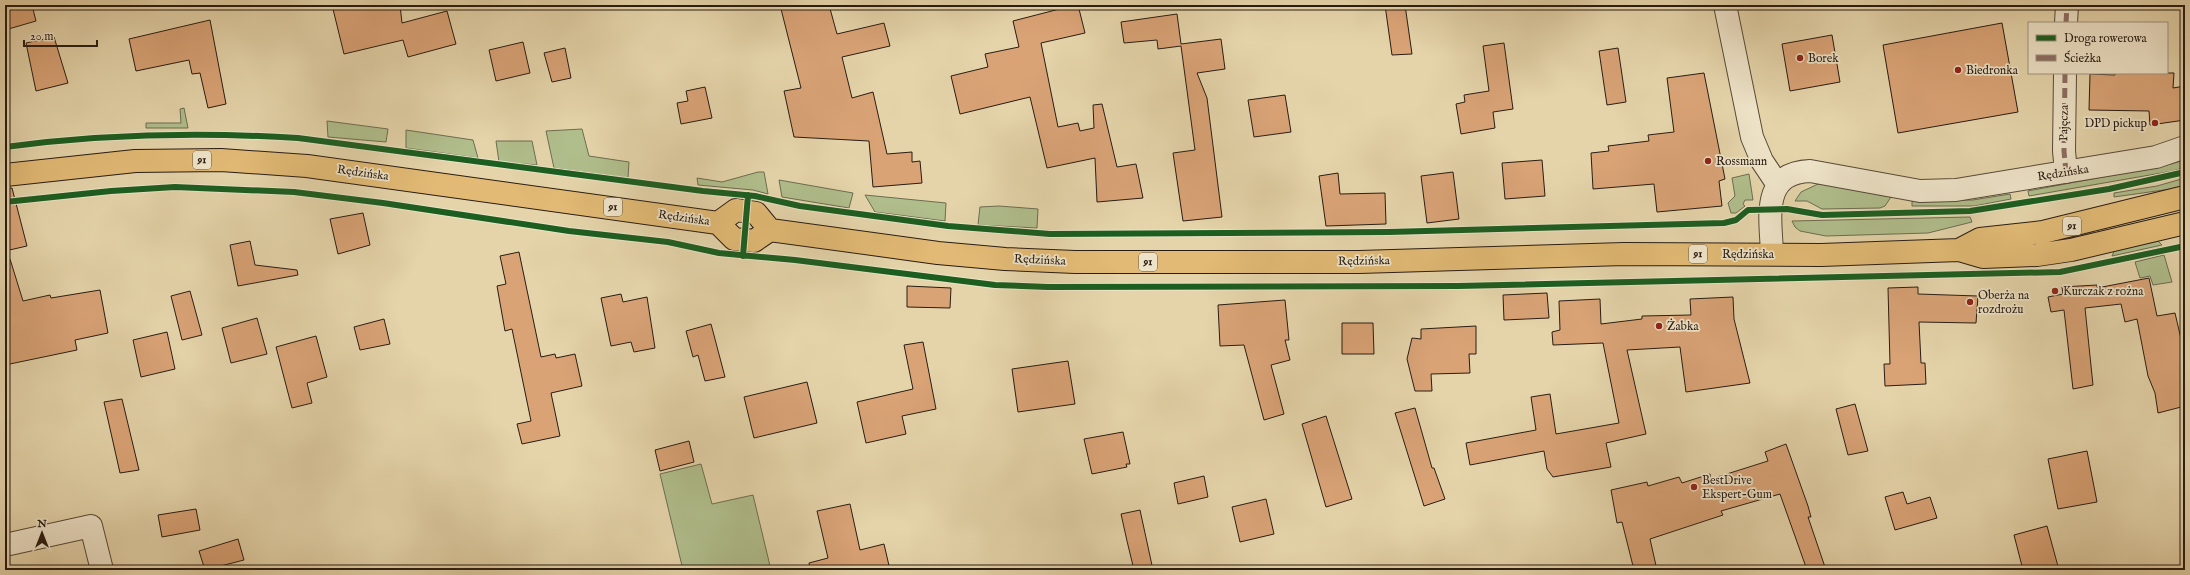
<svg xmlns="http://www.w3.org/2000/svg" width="2190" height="575" viewBox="0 0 2190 575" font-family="'IM FELL English',serif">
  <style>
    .green { fill: #b0be8c; stroke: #6c6d50 }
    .building { fill: #d9a376; stroke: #281c13 }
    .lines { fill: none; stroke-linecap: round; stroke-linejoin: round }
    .minor-casing { stroke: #574a39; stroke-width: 24 }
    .major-casing { stroke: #281c13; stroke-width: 24 }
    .minor { stroke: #eee3c8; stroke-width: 22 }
    .major { stroke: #e2ba75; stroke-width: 22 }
    .quiet { stroke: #8d6e63; stroke-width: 5; stroke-dasharray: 10 5; stroke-linecap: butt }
    .cycleway-casing { stroke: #eee3c8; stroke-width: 8 }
    .cycleway { stroke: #1b5e20; stroke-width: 6 }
    .poi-dot { fill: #8f2418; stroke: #eee3c8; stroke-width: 1.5 }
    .labels { text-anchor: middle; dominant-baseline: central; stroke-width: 3.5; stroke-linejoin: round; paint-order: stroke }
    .shield { fill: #eee3c8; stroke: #635849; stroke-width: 1 }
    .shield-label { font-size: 11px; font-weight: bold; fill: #281c13 }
    .poi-label { font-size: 12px; fill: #281c13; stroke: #eee3c8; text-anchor: start }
    .street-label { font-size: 12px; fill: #281c13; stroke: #eee3c8 }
  </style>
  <rect width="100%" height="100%" fill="#e5d4aa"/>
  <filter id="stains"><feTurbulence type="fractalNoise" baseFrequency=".005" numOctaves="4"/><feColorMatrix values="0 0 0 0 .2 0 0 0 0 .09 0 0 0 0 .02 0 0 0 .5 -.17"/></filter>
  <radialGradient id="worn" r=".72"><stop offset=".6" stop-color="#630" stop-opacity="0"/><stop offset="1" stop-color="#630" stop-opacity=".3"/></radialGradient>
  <path class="green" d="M 184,108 L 188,128 L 146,128 L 146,123 L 181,123 L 180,109 Z
    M 327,121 L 388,129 L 386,142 L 328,137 Z
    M 582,129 L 589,156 L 629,162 L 628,178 L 554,168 L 546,131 Z
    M 406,130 L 473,140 L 478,158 L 406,148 Z
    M 496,141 L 532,141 L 537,165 L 499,162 Z
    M 2185,160 L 2185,167 L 2173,171 L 2029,196 L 2028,191 L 2171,164 Z
    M 758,172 L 764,172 L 768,194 L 753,190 L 698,185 L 697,178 L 722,182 Z
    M 1749,174 L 1753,200 L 1745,200 L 1743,204 L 1745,206 L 1736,213 L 1731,213 L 1728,203 L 1735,196 L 1732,178 Z
    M 2185,178 L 2185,187 L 2114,197 L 2114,193 L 2157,186 Z
    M 779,180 L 853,193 L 849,208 L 782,197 Z
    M 1818,184 L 1830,185 L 1891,197 L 1885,206 L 1880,208 L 1822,209 L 1807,201 L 1795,201 L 1801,192 Z
    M 2010,194 L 2011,199 L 1974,206 L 1912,206 L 1912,201 L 1973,200 Z
    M 865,195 L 946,203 L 945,221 L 875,212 Z
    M 999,206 L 1038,209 L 1037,228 L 978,225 L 980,207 Z
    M 1970,217 L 1972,222 L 1928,233 L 1826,236 L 1800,231 L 1795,227 L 1792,221 Z
    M 2156,239 L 2162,245 L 2112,256 L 2115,249 Z
    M 2164,255 L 2172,282 L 2153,285 L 2150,276 L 2140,278 L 2135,262 Z
    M 701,464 L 712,504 L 753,495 L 771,570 L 683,570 L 660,474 Z"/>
  <path class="building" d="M 5,5 L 32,5 L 36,21 L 5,30 Z
    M 332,5 L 400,5 L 402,23 L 447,11 L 456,44 L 408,57 L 403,40 L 344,54 Z
    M 780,5 L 829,5 L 837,34 L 884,23 L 890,46 L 842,57 L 852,98 L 873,92 L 887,154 L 912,152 L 912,162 L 920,161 L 922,183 L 873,187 L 869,141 L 794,137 L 784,91 L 801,88 Z
    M 1075,5 L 1078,5 L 1085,33 L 1041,43 L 1058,127 L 1078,123 L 1080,131 L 1094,128 L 1093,105 L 1102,104 L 1117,167 L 1136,164 L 1143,198 L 1097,202 L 1095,158 L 1047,168 L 1030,97 L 960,114 L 951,76 L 988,67 L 985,54 L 1019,47 L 1013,21 Z
    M 1385,5 L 1405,5 L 1412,54 L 1392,55 Z
    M 1177,14 L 1181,44 L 1221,39 L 1225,69 L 1197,73 L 1207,98 L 1222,217 L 1183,221 L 1173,153 L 1195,150 L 1181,46 L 1158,49 L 1157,40 L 1124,43 L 1121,22 Z
    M 210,20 L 226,104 L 208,108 L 200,73 L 192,74 L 189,60 L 136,71 L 129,39 Z
    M 2002,23 L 2018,112 L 1898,133 L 1883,45 Z
    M 1832,35 L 1840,82 L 1790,91 L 1782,44 Z
    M 54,37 L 68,83 L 36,91 L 26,43 Z
    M 523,42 L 530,73 L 496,81 L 489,50 Z
    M 1504,43 L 1513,109 L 1493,112 L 1495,128 L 1461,134 L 1456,104 L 1465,102 L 1464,95 L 1489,91 L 1483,46 Z
    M 565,48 L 571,78 L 552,82 L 544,53 Z
    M 1618,48 L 1626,102 L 1607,105 L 1599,51 Z
    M 1704,73 L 1725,179 L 1719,181 L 1722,206 L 1657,212 L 1654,184 L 1593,189 L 1591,153 L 1609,151 L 1608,146 L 1649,141 L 1648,135 L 1674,132 L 1667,78 Z
    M 2115,73 L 2174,73 L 2173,88 L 2185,86 L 2185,120 L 2150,125 L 2149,111 L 2089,110 L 2090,74 L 2115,75 Z
    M 705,87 L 712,118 L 681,124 L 677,103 L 688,101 L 686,91 Z
    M 1285,95 L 1291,132 L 1254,137 L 1248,100 Z
    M 1542,160 L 1545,196 L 1505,199 L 1502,163 Z
    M 1453,172 L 1459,219 L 1427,223 L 1421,176 Z
    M 1338,173 L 1340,194 L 1385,193 L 1386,224 L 1326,226 L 1319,176 Z
    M 12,188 L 27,246 L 5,251 L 5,189 Z
    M 363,213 L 370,245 L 338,254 L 330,219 Z
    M 250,241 L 255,265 L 297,270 L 298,275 L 238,286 L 230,245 Z
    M 519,252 L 541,357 L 555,354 L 556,358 L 575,354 L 582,386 L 551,393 L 560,436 L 522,444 L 517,424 L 531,421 L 512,329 L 505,331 L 497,286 L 506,284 L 500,256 Z
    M 10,259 L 23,301 L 50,295 L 51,298 L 100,290 L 108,333 L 75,340 L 77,350 L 5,365 L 5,260 Z
    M 2149,278 L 2157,316 L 2175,313 L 2185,356 L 2185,406 L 2158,413 L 2155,393 L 2148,376 L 2137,319 L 2125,322 L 2121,304 L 2085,308 L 2093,385 L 2073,389 L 2064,310 L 2051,312 L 2048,297 L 2063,294 L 2062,287 L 2097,285 L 2097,288 Z
    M 907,286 L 951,288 L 950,308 L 907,307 Z
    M 1918,287 L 1918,294 L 1978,296 L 1976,323 L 1919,322 L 1921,363 L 1925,363 L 1926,384 L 1885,386 L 1884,364 L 1890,364 L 1888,288 Z
    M 190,291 L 202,335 L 182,340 L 171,296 Z
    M 1547,293 L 1549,318 L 1504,320 L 1503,295 Z
    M 621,294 L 623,302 L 647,297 L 655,348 L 634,352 L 631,342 L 611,346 L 601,298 Z
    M 1733,297 L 1734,319 L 1750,383 L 1686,392 L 1680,347 L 1627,350 L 1646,434 L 1606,443 L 1611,467 L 1553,477 L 1547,469 L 1544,451 L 1470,465 L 1466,443 L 1536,430 L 1531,397 L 1550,394 L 1556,434 L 1619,423 L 1603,343 L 1553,345 L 1552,332 L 1560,330 L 1559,301 L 1600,299 L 1601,324 L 1642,319 L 1642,316 L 1691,315 L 1690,299 Z
    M 1285,300 L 1289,340 L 1285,340 L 1290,360 L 1271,365 L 1284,414 L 1264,420 L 1244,345 L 1220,346 L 1218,305 Z
    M 257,318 L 267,354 L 231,363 L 222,328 Z
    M 384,319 L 390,344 L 360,350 L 354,327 Z
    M 1342,323 L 1373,323 L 1374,354 L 1342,354 Z
    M 711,324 L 725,377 L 705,381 L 698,355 L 693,357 L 686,331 Z
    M 1476,326 L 1476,354 L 1469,354 L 1470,373 L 1431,374 L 1432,391 L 1415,391 L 1407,359 L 1412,338 L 1421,339 L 1421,329 Z
    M 167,332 L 175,369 L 141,377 L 133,340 Z
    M 316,336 L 327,377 L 307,383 L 312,403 L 292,408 L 276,347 Z
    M 923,342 L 936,409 L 902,416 L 906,434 L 866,443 L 857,402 L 913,389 L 904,345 Z
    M 1068,361 L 1075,404 L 1018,412 L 1012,369 Z
    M 807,382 L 817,423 L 754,438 L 744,397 Z
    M 122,399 L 139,470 L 120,473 L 104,402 Z
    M 1855,404 L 1868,451 L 1848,455 L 1836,409 Z
    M 1415,408 L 1432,468 L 1434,468 L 1445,499 L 1424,506 L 1395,413 Z
    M 1326,416 L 1352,499 L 1326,507 L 1302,424 Z
    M 1123,432 L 1130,464 L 1126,464 L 1127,467 L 1092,474 L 1084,439 Z
    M 689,441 L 694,462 L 660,471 L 655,450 Z
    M 1786,444 L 1808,506 L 1811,517 L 1808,517 L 1826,570 L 1807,570 L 1780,494 L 1721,511 L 1723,515 L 1650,539 L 1657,570 L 1634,570 L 1622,522 L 1617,523 L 1611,490 L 1647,482 L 1648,486 L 1679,477 L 1682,483 L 1710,474 L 1711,479 L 1768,461 L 1765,452 Z
    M 2087,451 L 2097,502 L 2058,509 L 2048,459 Z
    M 1204,476 L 1208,497 L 1178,504 L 1174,483 Z
    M 1903,492 L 1907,504 L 1930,497 L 1937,518 L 1895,530 L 1885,497 Z
    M 1266,499 L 1274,534 L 1240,542 L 1232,507 Z
    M 850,504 L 860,550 L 884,544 L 890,570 L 810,570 L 809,563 L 828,558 L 817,511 Z
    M 196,509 L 200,530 L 162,537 L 158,515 Z
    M 1140,510 L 1153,570 L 1134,570 L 1127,541 L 1121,514 Z
    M 2047,526 L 2059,570 L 2023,570 L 2014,535 Z
    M 238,539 L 244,560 L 205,570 L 199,551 Z"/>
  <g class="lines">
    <g class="minor-casing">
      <path id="minor" d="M 1725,5 L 1752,137 L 1762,161 L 1778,185
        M 2066,23 L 2067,5
        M 2065,73 L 2064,151 L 2066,172
        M 1772,254 C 1771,219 1760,173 1810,171 L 1920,191 L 1956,190 L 2156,157 L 2185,147
        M 5,545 L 91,526 L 102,570"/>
    </g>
    <g class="major-casing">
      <path id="major" d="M 5,175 L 135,161 L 221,160 L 307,166 L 718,223
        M 718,223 L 736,210 L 756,213 L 770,230
        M 718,223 L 734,239 L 754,241 L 770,230
        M 770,230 L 938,253 L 1005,259 L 1075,262 L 1359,262 L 1624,254 L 1821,255 L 1959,250 L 1983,257 L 2037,255 L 2071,250 L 2185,223
        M 1959,250 L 1980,239 L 2043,232 L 2185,197"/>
    </g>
    <use href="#minor" class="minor"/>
    <use href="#major" class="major"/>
    <path class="quiet" d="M 2066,23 L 2067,5
      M 2065,73 L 2064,151 L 2066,172"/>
    <g class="cycleway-casing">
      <path id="cycleway" d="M 5,147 C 103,134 200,132 298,138 L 703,191 L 755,196 L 800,206 L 948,226 L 1050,234 L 1389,232 L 1724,223 L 1736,220 L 1748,210 L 1787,209 L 1822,215 L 1970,211 L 2109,189 L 2185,172
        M 5,202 L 111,191 L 175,187 L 294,192 L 383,203 L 569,231 L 668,242 L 719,253 L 795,260 L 995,285 L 1048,287 L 1458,286 L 2060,272 L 2185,246
        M 743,256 L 748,195"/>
    </g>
    <use href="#cycleway" class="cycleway"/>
  </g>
  <g class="poi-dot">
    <circle cx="1800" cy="58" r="4"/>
    <circle cx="1958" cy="70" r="4"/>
    <circle cx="2155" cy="123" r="4"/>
    <circle cx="1708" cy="161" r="4"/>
    <circle cx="2055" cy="291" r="4"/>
    <circle cx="1970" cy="302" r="4"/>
    <circle cx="1659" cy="326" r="4"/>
    <circle cx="1694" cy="487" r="4"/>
  </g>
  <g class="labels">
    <g class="shield">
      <rect x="193" y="151" width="18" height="18" rx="3"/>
      <rect x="604" y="198" width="18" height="18" rx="3"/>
      <rect x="2063" y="217" width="18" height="18" rx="3"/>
      <rect x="1689" y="245" width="18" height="18" rx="3"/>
      <rect x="1139" y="253" width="18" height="18" rx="3"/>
    </g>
    <g class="shield-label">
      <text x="202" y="160">91</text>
      <text x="613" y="207">91</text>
      <text x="2072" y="226">91</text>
      <text x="1698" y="254">91</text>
      <text x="1148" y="262">91</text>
    </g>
    <g class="poi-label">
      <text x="1808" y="58">Borek</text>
      <text x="1966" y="70">Biedronka</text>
      <text x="2147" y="123" text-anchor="end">DPD pickup</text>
      <text x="1716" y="161">Rossmann</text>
      <text x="2063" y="291">Kurczak z rożna</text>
      <text x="1978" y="295">Oberża na<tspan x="1978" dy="14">rozdrożu</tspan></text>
      <text x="1667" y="326">Żabka</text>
      <text x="1702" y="480">BestDrive<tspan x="1702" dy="14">Ekspert-Gum</tspan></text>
    </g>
    <g class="street-label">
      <text transform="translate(2064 123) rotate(-89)">Pajęcza</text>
      <text transform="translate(363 173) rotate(8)">Rędzińska</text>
      <text transform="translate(2063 173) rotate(-9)">Rędzińska</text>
      <text transform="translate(684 218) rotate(8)">Rędzińska</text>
      <text x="1748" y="254">Rędzińska</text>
      <text transform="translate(1040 260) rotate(3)">Rędzińska</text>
      <text transform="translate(1364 261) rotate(-1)">Rędzińska</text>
    </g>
  </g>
  <rect width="2190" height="575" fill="none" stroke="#e5d4aa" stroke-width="20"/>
  <rect x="6" y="6" width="2178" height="563" fill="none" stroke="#281c13" stroke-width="2"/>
  <rect x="10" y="10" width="2170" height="555" fill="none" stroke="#281c13"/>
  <rect x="2028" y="22" width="140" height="52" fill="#eee3c8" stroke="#9f9380"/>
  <rect x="2036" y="35" width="20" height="6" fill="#1b5e20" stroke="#9f9380"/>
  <text x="2064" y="42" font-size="12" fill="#281c13">Droga rowerowa</text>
  <rect x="2036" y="55" width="20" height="6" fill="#8d6e63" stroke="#9f9380"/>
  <text x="2064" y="62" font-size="12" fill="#281c13">Ścieżka</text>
  <g transform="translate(42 533)" stroke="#eee3c8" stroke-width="3" paint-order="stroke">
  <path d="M0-3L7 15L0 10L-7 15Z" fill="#281c13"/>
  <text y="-6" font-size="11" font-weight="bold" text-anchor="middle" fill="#281c13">N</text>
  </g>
  <path d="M24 40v6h73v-6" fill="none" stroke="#281c13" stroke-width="2"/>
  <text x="30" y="40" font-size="12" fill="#281c13" stroke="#eee3c8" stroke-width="3" paint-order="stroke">20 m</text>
  <rect width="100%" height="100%" filter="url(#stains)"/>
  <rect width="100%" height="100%" fill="url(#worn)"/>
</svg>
